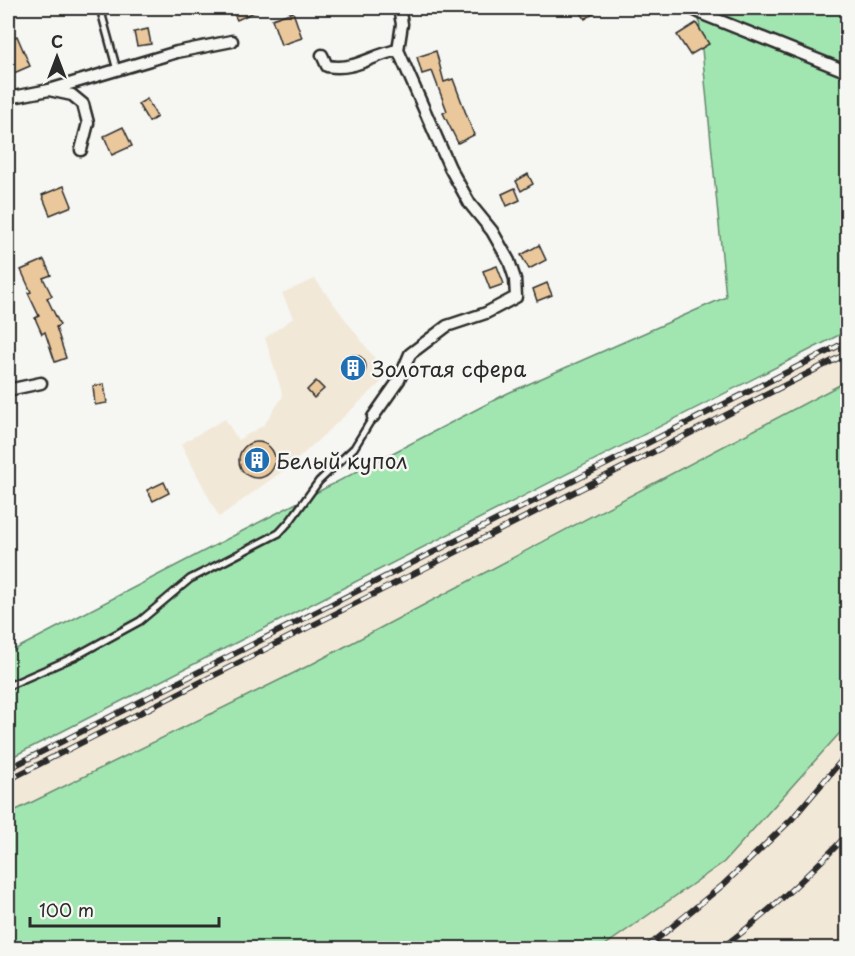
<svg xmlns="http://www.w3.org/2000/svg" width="855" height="956" viewBox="0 0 855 956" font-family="'Playpen Sans',sans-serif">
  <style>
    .built { fill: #f2e8d8 }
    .green { fill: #a1e6b1; stroke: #66886e; stroke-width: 1.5 }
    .building { fill: #eac89c; stroke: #2b2b2b; stroke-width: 1.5 }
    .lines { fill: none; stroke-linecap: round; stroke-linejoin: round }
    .lane-casing { stroke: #2b2b2b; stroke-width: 10 }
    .street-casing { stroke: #2b2b2b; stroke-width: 15 }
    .lane { stroke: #f6f6f2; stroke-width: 5 }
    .street { stroke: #f6f6f2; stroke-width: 10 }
    .rail-casing { stroke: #2b2b2b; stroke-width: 6 }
    .rail { stroke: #f6f6f2; stroke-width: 4; stroke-dasharray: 11; stroke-linecap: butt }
    .labels { text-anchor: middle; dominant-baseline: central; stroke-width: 5; stroke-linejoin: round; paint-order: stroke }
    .poi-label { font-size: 21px; fill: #2b2b2b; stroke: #f6f6f2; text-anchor: start }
  </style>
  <rect width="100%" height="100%" fill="#f6f6f2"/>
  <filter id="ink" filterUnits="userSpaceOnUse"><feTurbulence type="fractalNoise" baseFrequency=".0167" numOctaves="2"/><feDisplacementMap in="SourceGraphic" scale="12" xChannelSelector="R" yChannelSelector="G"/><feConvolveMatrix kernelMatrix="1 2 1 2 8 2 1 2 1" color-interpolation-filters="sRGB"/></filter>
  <g filter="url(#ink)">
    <path class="built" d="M 315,279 L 388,376 L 291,465 L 219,517 L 181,444 L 225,419 L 238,440 L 264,425 L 283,396 L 265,338 L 293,318 L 282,293 Z
      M 847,338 L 847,381 L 313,663 L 8,814 L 8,765 L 287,626 Z
      M 847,725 L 847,948 L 601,948 L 724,862 Z"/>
    <path class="green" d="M 698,8 L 847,8 L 847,331 L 8,759 L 8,653 L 508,393 L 726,297 Z
      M 847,381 L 847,725 L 724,862 L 601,948 L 8,948 L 8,814 L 312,664 Z"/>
    <path class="building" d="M 231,8 L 263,8 L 237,20 Z
      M 578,8 L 603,8 L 585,19 Z
      M 293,12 L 302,38 L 281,45 L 272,19 Z
      M 696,23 L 709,44 L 690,55 L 677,35 Z
      M 148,29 L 151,44 L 137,46 L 134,32 Z
      M 17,36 L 30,66 L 14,73 L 8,57 L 8,40 Z
      M 436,51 L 444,82 L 453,79 L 474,135 L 458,143 L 443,113 L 447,111 L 432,71 L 422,74 L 417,57 Z
      M 147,99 L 157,117 L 149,122 L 138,104 Z
      M 123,127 L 132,146 L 112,155 L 104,136 Z
      M 528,174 L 533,184 L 521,191 L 516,181 Z
      M 64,186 L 72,206 L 50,215 L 42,195 Z
      M 515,188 L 520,200 L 507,206 L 502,194 Z
      M 539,245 L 546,260 L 529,269 L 521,255 Z
      M 44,260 L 51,275 L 43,278 L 52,296 L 47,298 L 60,325 L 56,327 L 66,358 L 55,362 L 45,332 L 42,334 L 35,318 L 39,316 L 28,293 L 31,292 L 21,270 Z
      M 497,266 L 504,284 L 490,289 L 483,271 Z
      M 547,283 L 552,295 L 537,301 L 533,289 Z
      M342 367a12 12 0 1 1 24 0a12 12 0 1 1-24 0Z
      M 316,381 L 324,389 L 314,398 L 307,390 Z
      M 104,384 L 107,403 L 95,405 L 93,386 Z
      M239 460a18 18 0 1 1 36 0a18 18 0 1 1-36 0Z
      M 164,482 L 169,493 L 153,501 L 147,490 Z"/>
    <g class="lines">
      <g class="lane-casing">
        <path id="lane" d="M 100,8 L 117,70
          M 8,686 L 74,657 L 140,621 L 190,579 L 279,533 L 290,521 L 319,481 L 354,448 L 373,417"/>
      </g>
      <g class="street-casing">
        <path id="street" d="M 691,8 L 705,15 L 848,72
          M 322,55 L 327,66 C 356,71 371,55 398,50
          M 49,90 L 177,52 L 232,41
          M 8,98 L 49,90 L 72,95 L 83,104 L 88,123 L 81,150
          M 8,390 L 41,383
          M 373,417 L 399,380 L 410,354 L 447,326 L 486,313 L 516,297 L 515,279 L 509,261 L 492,231 L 470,204 L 450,168 L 398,50 L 402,24 L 399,8"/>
      </g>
      <use href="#lane" class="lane"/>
      <use href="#street" class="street"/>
      <g class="rail-casing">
        <path id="rail" d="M 8,769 L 848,341
          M 8,780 L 848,353
          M 646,948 L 723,885 L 792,819 L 848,753
          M 722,948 C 767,914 809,875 848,834"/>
      </g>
      <use href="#rail" class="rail"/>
    </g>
  </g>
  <defs>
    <g id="building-disc" transform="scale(1.35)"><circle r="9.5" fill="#1f6fb2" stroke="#f6f6f2"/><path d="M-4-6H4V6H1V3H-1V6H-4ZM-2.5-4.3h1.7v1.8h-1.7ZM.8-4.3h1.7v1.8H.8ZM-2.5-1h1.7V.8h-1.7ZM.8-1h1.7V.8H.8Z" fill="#fff"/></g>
  </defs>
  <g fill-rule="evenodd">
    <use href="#building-disc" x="353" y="368"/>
    <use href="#building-disc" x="257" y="460"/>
  </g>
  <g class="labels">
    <g class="poi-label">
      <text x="372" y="368">Золотая сфера</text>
      <text x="276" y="460">Белый купол</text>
    </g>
  </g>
  <rect width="855" height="956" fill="none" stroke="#f6f6f2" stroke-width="30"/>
  <rect x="15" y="15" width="825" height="926" fill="none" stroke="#2b2b2b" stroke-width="2" filter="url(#ink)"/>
  <g transform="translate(57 57)" stroke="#f6f6f2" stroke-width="4.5" paint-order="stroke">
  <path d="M0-4.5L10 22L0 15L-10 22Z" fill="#2b2b2b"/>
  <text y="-9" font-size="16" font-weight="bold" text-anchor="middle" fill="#2b2b2b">С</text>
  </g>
  <path d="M30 917v9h189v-9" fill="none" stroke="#2b2b2b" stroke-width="3"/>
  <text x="39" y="917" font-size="18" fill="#2b2b2b" stroke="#f6f6f2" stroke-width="4.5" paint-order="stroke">100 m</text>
</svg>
